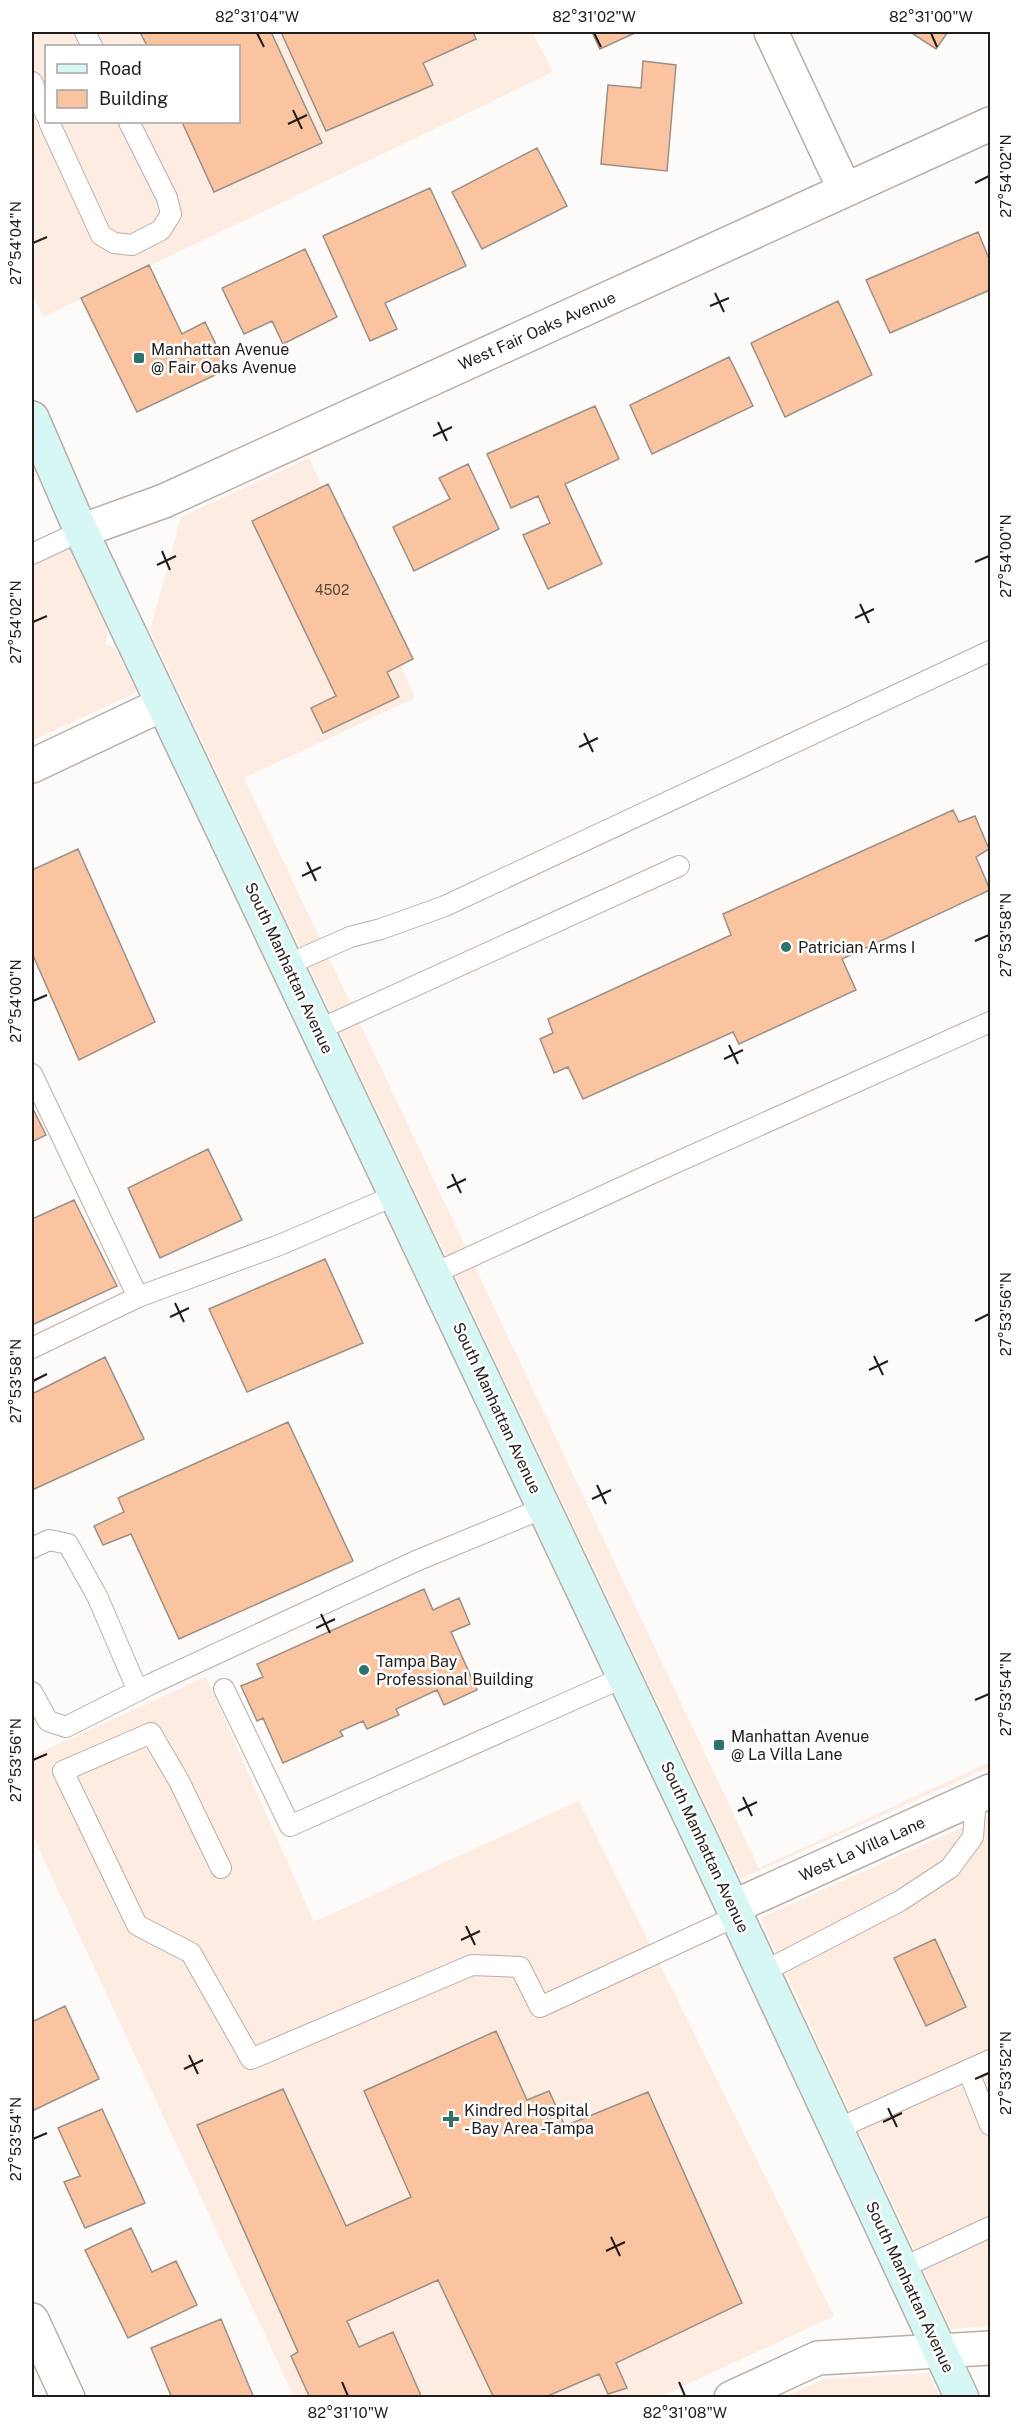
<svg xmlns="http://www.w3.org/2000/svg" width="1022" height="2429" viewBox="0 0 1022 2429" font-family="'Public Sans',sans-serif">
  <style>
    .built { fill: #fcece2; fill-rule: evenodd }
    .building { fill: #fac4a1; stroke: #9b9088; stroke-width: 1.5 }
    .lines { fill: none; stroke-linecap: round; stroke-linejoin: round }
    .lane-casing { stroke: #baaea6; stroke-width: 22 }
    .street-casing { stroke: #baaea6; stroke-width: 36 }
    .secondary-casing { stroke: #baaea6; stroke-width: 36 }
    .lane { stroke: #fff; stroke-width: 20 }
    .street { stroke: #fff; stroke-width: 33 }
    .secondary { stroke: #d6f7f3; stroke-width: 33 }
    .ticks { fill: none; stroke: #221d1b; stroke-width: 2 }
    .poi-dot { fill: #2c736c; stroke: #fff; stroke-width: 2 }
    .labels { text-anchor: middle; dominant-baseline: central; stroke-width: 5; stroke-linejoin: round; paint-order: stroke }
    .number-label { font-size: 14px; fill: #58473c }
    .street-label { font-size: 16px; fill: #221d1b; stroke: #fff }
    .poi-label { font-size: 16px; fill: #221d1b; stroke: #fff; text-anchor: start }
    .neatline { fill: none; stroke: #221d1b; stroke-width: 2 }
    .ticks-label { font-size: 15px; text-anchor: middle; fill: #221d1b }
  </style>
  <rect width="100%" height="100%" fill="#fdfbf9"/>
  <path class="built" d="M 32,32 L 532,32 L 553,72 L 43,317 L 32,293 ZM 46,46 L 238,46 L 238,122 L 46,122 Z
    M 309,458 L 415,698 L 244,778 L 759,1868 L 990,1762 L 990,1767 L 741,1879 L 150,631 L 181,517 Z
    M 65,537 L 108,631 L 105,643 L 115,648 L 137,692 L 32,741 L 32,551 Z
    M 206,1677 L 314,1922 L 579,1801 L 834,2316 L 660,2397 L 294,2397 L 32,1834 L 32,1756 Z
    M 990,1815 L 990,2326 L 951,2329 L 760,1918 Z
    M 929,2373 L 940,2397 L 784,2397 L 824,2379 Z"/>
  <path class="building" d="M 140,32 L 271,32 L 322,143 L 214,192 L 182,122 L 238,122 L 238,46 L 147,46 Z
    M 281,32 L 473,32 L 476,39 L 423,63 L 433,85 L 326,131 Z
    M 592,32 L 637,32 L 600,49 Z
    M 910,32 L 948,32 L 936,49 Z
    M 643,61 L 676,65 L 667,171 L 601,164 L 608,85 L 641,88 Z
    M 537,148 L 567,206 L 482,249 L 452,192 Z
    M 430,188 L 466,266 L 385,303 L 397,329 L 370,341 L 323,236 Z
    M 978,232 L 990,261 L 990,290 L 890,333 L 866,280 Z
    M 305,249 L 337,317 L 283,344 L 272,321 L 244,334 L 222,288 Z
    M 149,265 L 182,334 L 205,322 L 228,369 L 137,412 L 81,298 Z
    M 838,301 L 872,375 L 785,417 L 751,343 Z
    M 729,357 L 753,406 L 652,454 L 630,405 Z
    M 595,406 L 619,459 L 565,484 L 602,564 L 548,589 L 523,535 L 550,523 L 538,496 L 511,508 L 487,454 Z
    M 468,464 L 499,529 L 414,571 L 393,527 L 450,499 L 439,478 Z
    M 328,484 L 413,659 L 387,672 L 399,697 L 323,733 L 311,708 L 336,696 L 252,521 Z
    M 953,810 L 959,822 L 975,816 L 989,849 L 976,857 L 990,890 L 842,959 L 856,990 L 739,1044 L 733,1032 L 583,1099 L 568,1067 L 554,1073 L 540,1039 L 553,1033 L 548,1019 L 731,935 L 723,914 Z
    M 78,849 L 155,1022 L 79,1060 L 32,953 L 32,870 Z
    M 32,1107 L 46,1135 L 32,1142 Z
    M 208,1149 L 242,1220 L 160,1258 L 128,1188 Z
    M 74,1200 L 117,1286 L 32,1325 L 32,1219 Z
    M 325,1259 L 363,1343 L 247,1392 L 209,1309 Z
    M 105,1357 L 144,1439 L 32,1490 L 32,1394 Z
    M 288,1422 L 353,1561 L 179,1639 L 131,1534 L 103,1545 L 94,1526 L 124,1512 L 118,1498 Z
    M 424,1589 L 433,1610 L 459,1598 L 470,1624 L 451,1632 L 477,1690 L 444,1705 L 437,1690 L 396,1709 L 399,1715 L 367,1729 L 363,1721 L 340,1731 L 343,1736 L 283,1763 L 263,1718 L 257,1721 L 241,1686 L 263,1677 L 257,1664 Z
    M 935,1939 L 966,2007 L 926,2026 L 894,1958 Z
    M 65,2006 L 99,2079 L 32,2111 L 32,2022 Z
    M 496,2031 L 527,2100 L 549,2091 L 565,2126 L 648,2092 L 742,2303 L 616,2363 L 627,2388 L 608,2394 L 599,2374 L 543,2398 L 494,2398 L 438,2280 L 347,2321 L 359,2347 L 393,2332 L 422,2398 L 310,2398 L 291,2356 L 298,2352 L 197,2125 L 283,2089 L 346,2226 L 411,2197 L 364,2091 Z
    M 102,2109 L 145,2203 L 85,2228 L 64,2182 L 80,2176 L 58,2128 Z
    M 131,2228 L 152,2272 L 176,2261 L 197,2305 L 128,2338 L 85,2250 Z
    M 221,2319 L 254,2398 L 172,2398 L 151,2348 Z"/>
  <g class="lines">
    <g class="lane-casing">
      <path id="lane" d="M 85,32 L 92,46
        M 32,82 L 46,115
        M 49,122 L 101,235 L 114,243 L 132,245 L 161,230 L 171,214 L 167,198 L 129,122
        M 32,554 L 81,531
        M 287,965 L 350,937 L 381,929 L 445,906 L 990,651
        M 318,1030 L 679,866
        M 32,1074 L 138,1297 L 282,1244 L 396,1195
        M 433,1274 L 655,1172 L 990,1022
        M 32,1348 L 138,1297
        M 32,1548 L 49,1540 L 68,1544 L 97,1596 L 138,1691
        M 224,1689 L 290,1826 L 624,1677
        M 32,1692 L 48,1721 L 66,1727 L 151,1684 L 416,1561 L 544,1508
        M 221,1868 L 179,1781 L 151,1733 L 63,1771 L 137,1925 L 191,1953 L 251,2059 L 472,1965 L 520,1967 L 540,2007 L 737,1916
        M 763,1972 L 900,1901 L 950,1868 L 973,1837 L 976,1798
        M 968,2070 L 990,2125
        M 837,2129 L 990,2060
        M 902,2268 L 990,2227"/>
    </g>
    <g class="street-casing">
      <path id="street" d="M 771,32 L 845,190
        M 81,531 L 164,501 L 990,124
        M 32,766 L 163,704
        M 733,1907 L 990,1791
        M 32,2320 L 68,2398
        M 731,2398 L 818,2358 L 990,2348"/>
    </g>
    <g class="secondary-casing">
      <path id="secondary" d="M 32,418 L 81,531 L 706,1850 L 962,2398"/>
    </g>
    <use href="#lane" class="lane"/>
    <use href="#street" class="street"/>
    <use href="#secondary" class="secondary"/>
  </g>
  <path class="ticks" d="M 257,33 L 264,47M 594,33 L 601,47M 931,33 L 937,47M 293,110 L 302,129M 288,124 L 307,115M 975,183 L 989,176M 33,243 L 47,237M 715,293 L 724,312M 710,306 L 729,298M 438,422 L 447,441M 433,436 L 452,427M 162,551 L 170,570M 975,562 L 989,556M 157,565 L 176,556M 860,604 L 869,623M 855,618 L 874,609M 33,622 L 47,616M 584,733 L 593,752M 579,747 L 598,738M 307,862 L 316,881M 302,876 L 321,867M 975,941 L 989,935M 33,1001 L 47,995M 729,1045 L 738,1064M 724,1059 L 743,1050M 452,1174 L 461,1193M 447,1188 L 466,1179M 175,1303 L 184,1322M 170,1317 L 189,1308M 975,1321 L 989,1314M 874,1356 L 883,1375M 869,1370 L 888,1361M 33,1381 L 47,1374M 597,1485 L 606,1504M 592,1499 L 611,1490M 321,1614 L 330,1633M 316,1628 L 335,1619M 975,1700 L 989,1694M 33,1760 L 47,1754M 743,1797 L 752,1816M 738,1811 L 757,1802M 466,1926 L 475,1945M 461,1940 L 480,1931M 189,2055 L 198,2074M 184,2069 L 203,2060M 975,2079 L 989,2073M 888,2108 L 897,2127M 883,2122 L 902,2113M 33,2139 L 47,2133M 611,2237 L 620,2256M 606,2251 L 625,2242M 342,2382 L 348,2396M 679,2382 L 685,2396"/>
  <g class="poi-dot">
    <rect x="133" y="352" width="12" height="12" rx="3"/>
    <circle cx="786" cy="947" r="6"/>
    <circle cx="364" cy="1670" r="6"/>
    <rect x="713" y="1739" width="12" height="12" rx="3"/>
    <path d="M448 2110h6v6h6v6h-6v6h-6v-6h-6v-6h6z"/>
  </g>
  <g class="labels">
    <g class="number-label">
      <text x="332" y="590">4502</text>
    </g>
    <g class="street-label">
      <text transform="translate(537 331) rotate(-24)">West Fair Oaks Avenue</text>
      <text transform="translate(289 968) rotate(65)">South Manhattan Avenue</text>
      <text transform="translate(497 1408) rotate(65)">South Manhattan Avenue</text>
      <text transform="translate(705 1847) rotate(65)">South Manhattan Avenue</text>
      <text transform="translate(862 1849) rotate(-24)">West La Villa Lane</text>
      <text transform="translate(910 2287) rotate(65)">South Manhattan Avenue</text>
    </g>
    <g class="poi-label">
      <text x="151" y="349">Manhattan Avenue<tspan x="151" dy="18">@ Fair Oaks Avenue</tspan></text>
      <text x="798" y="947">Patrician Arms I</text>
      <text x="376" y="1661">Tampa Bay<tspan x="376" dy="18">Professional Building</tspan></text>
      <text x="731" y="1736">Manhattan Avenue<tspan x="731" dy="18">@ La Villa Lane</tspan></text>
      <text x="464" y="2110">Kindred Hospital<tspan x="464" dy="18">- Bay Area -Tampa</tspan></text>
    </g>
  </g>
  <rect width="1022" height="2429" fill="none" stroke="#ffffff" stroke-width="66"/>
  <rect x="45" y="45" width="195" height="78" fill="#ffffff" stroke="#a7a5a4" stroke-width="1.5"/>
  <rect x="57" y="64" width="30" height="9" fill="#d6f7f3" stroke="#a7a5a4" stroke-width="1.5"/>
  <text x="99" y="75" font-size="18" fill="#221d1b">Road</text>
  <rect x="57" y="90" width="30" height="18" fill="#fac4a1" stroke="#a7a5a4" stroke-width="1.5"/>
  <text x="99" y="105" font-size="18" fill="#221d1b">Building</text>
  <rect x="33" y="33" width="956" height="2363" class="neatline"/>
  <g class="ticks-label">
    <text x="257" y="22">82°31'04"W</text>
    <text x="594" y="22">82°31'02"W</text>
    <text x="931" y="22">82°31'00"W</text>
    <text transform="translate(1006 176) rotate(-90)" y="5">27°54'02"N</text>
    <text transform="translate(16 243) rotate(-90)" y="5">27°54'04"N</text>
    <text transform="translate(1006 556) rotate(-90)" y="5">27°54'00"N</text>
    <text transform="translate(16 622) rotate(-90)" y="5">27°54'02"N</text>
    <text transform="translate(1006 935) rotate(-90)" y="5">27°53'58"N</text>
    <text transform="translate(16 1001) rotate(-90)" y="5">27°54'00"N</text>
    <text transform="translate(1006 1314) rotate(-90)" y="5">27°53'56"N</text>
    <text transform="translate(16 1381) rotate(-90)" y="5">27°53'58"N</text>
    <text transform="translate(1006 1694) rotate(-90)" y="5">27°53'54"N</text>
    <text transform="translate(16 1760) rotate(-90)" y="5">27°53'56"N</text>
    <text transform="translate(1006 2073) rotate(-90)" y="5">27°53'52"N</text>
    <text transform="translate(16 2139) rotate(-90)" y="5">27°53'54"N</text>
    <text x="348" y="2418">82°31'10"W</text>
    <text x="685" y="2418">82°31'08"W</text>
  </g>
</svg>
